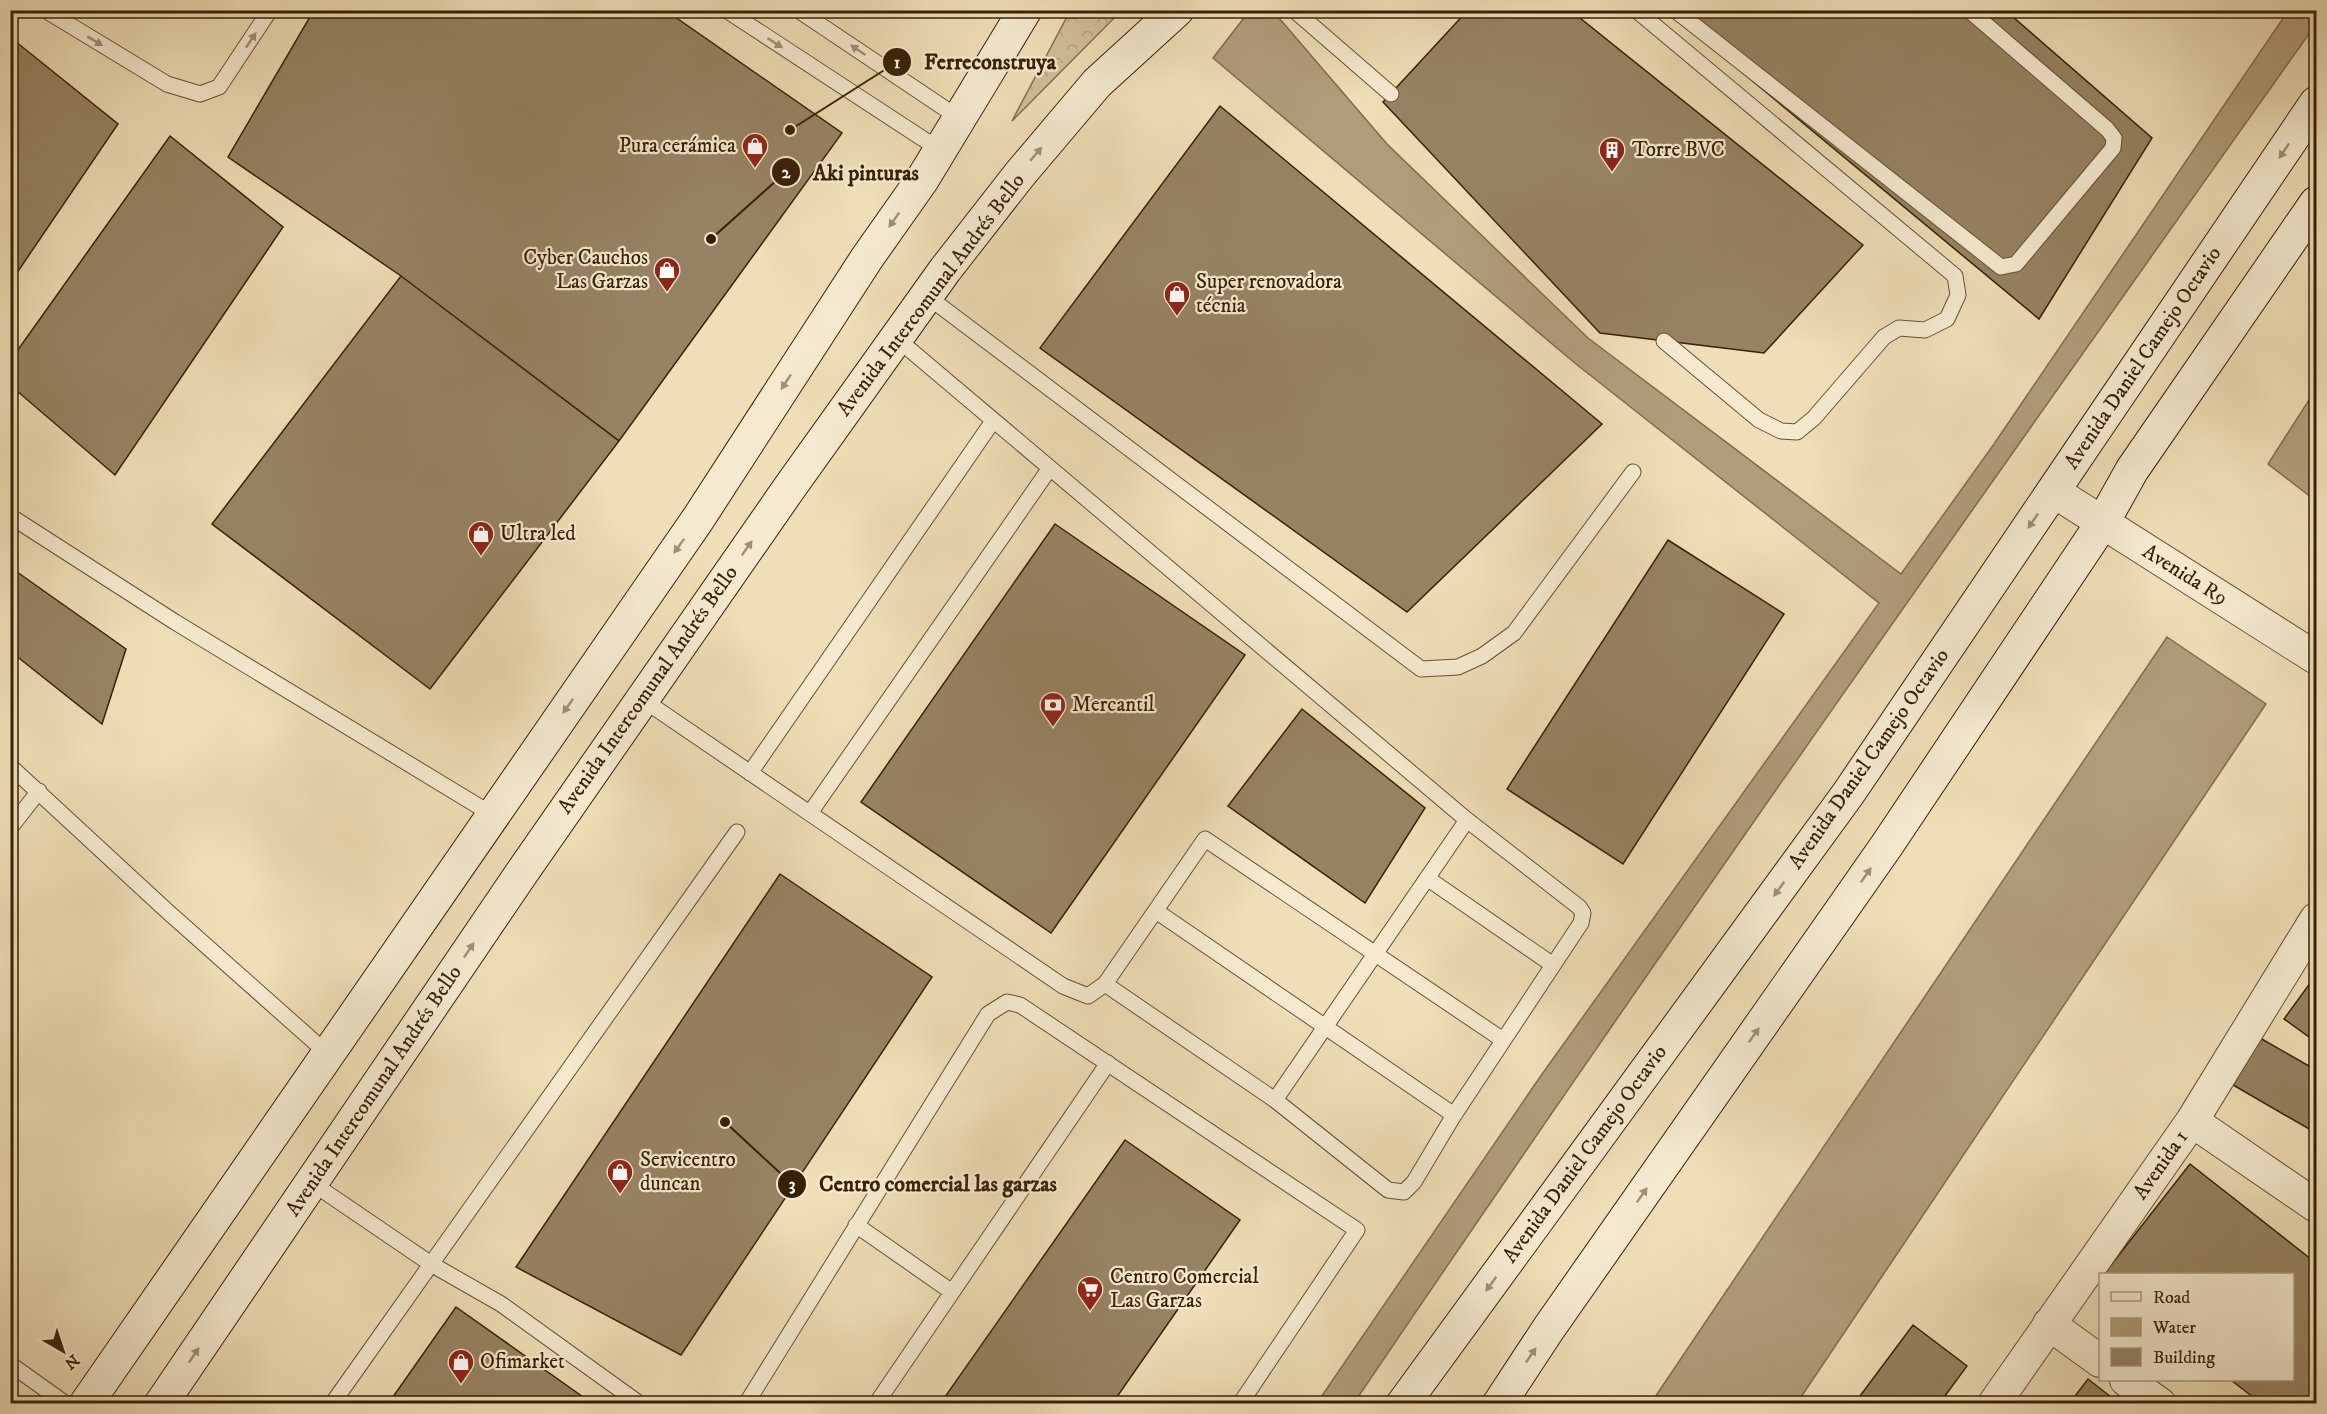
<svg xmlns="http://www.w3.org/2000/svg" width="2327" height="1414" viewBox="0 0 2327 1414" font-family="'IM FELL DW Pica',serif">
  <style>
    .park { fill: url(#park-crowns); stroke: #846f50; stroke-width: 1.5 }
    .water { fill: #b19d7b; stroke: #816b4d; stroke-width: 1.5 }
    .building { fill: #978363; stroke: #382007; stroke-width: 1.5 }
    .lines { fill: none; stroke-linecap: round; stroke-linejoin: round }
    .lane-casing { stroke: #665033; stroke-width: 17 }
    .street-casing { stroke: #665033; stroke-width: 34 }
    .secondary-casing { stroke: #382007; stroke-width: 35 }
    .lane { stroke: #f5ead0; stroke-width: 15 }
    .street { stroke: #f5ead0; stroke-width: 32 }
    .secondary { stroke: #f5ead0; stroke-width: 33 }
    .oneway { fill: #a08f76 }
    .labels { text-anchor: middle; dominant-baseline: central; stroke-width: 4.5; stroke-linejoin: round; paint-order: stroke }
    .poi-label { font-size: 21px; fill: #382007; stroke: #f5ead0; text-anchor: start }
    .street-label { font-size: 21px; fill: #382007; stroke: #f5ead0 }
    .leader { fill: none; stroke: #382007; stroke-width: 2 }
    .callout-dot { fill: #382007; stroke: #f5ead0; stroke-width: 2 }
    .mark-label { font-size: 18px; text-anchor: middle; font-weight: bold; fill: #fff }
    .callout-label { font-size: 22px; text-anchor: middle; font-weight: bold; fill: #382007; stroke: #f5ead0; stroke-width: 4.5; stroke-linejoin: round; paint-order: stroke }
  </style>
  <defs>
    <pattern id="park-crowns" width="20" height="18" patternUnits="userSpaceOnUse" patternTransform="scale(1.5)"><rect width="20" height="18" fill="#d0be99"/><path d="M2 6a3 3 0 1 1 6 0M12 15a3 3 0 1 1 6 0" fill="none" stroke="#b3a382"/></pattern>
  </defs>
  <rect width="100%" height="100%" fill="#efdeb7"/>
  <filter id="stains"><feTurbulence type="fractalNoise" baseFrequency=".00333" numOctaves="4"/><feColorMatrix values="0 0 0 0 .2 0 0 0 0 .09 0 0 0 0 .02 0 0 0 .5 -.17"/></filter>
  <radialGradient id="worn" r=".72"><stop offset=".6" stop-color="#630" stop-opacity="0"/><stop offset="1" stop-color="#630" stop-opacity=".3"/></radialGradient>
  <path class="park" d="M 1070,11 L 1121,11 L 1012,121 Z"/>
  <path class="water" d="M 1250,10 L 1273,11 L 1387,144 L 1588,338 L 1901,574 L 1994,444 L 2288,11 L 2316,11 L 2316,24 C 1992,481 1668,939 1354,1403 L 1317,1403 L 1540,1077 L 1879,603 L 1576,364 L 1213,58 Z
    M 2316,389 L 2316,501 L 2268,464 Z
    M 2167,637 L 2266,704 L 1797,1403 L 1651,1403 Z"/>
  <path class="building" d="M 314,10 L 665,10 L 842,133 L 619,441 L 401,276 L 228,157 Z
    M 1468,10 L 1570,10 L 1863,245 L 1764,353 L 1600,333 L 1383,102 Z
    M 1667,10 L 2005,10 L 2152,138 L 2039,319 Z
    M 10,37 L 118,124 L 10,283 Z
    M 1220,106 L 1602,424 L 1407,612 L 1040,348 Z
    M 170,136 L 283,227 L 115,475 L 10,385 L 10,361 Z
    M 401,276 L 619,441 L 430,689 L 212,524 Z
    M 1055,524 L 1245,655 L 1051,933 L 861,802 Z
    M 1668,540 L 1784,614 L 1623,864 L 1507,789 Z
    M 10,567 L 126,649 L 102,724 L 10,651 Z
    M 1302,709 L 1425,808 L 1365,903 L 1228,806 Z
    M 780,874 L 932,977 L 681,1355 L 516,1267 Z
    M 2316,975 L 2316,1042 L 2284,1019 Z
    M 2260,1038 L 2316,1070 L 2316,1133 L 2233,1085 Z
    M 1125,1140 L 1240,1220 L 1112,1404 L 940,1404 Z
    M 2190,1164 L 2316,1263 L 2316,1404 L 2262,1404 L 2231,1380 L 2292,1380 L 2292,1274 L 2104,1274 Z
    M 456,1307 L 593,1404 L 388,1404 Z
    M 1913,1325 L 1967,1366 L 1939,1404 L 1854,1404 Z
    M 2088,1379 L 2120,1404 L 2069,1404 Z"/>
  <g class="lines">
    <g class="lane-casing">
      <path id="lane" d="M 45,10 L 167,84 L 200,94 L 219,87 L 270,10
        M 726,10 L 940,150
        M 798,10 L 959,118
        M 1294,10 L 1391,94
        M 1636,10 L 1955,276 L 1958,295 L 1947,319 L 1925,330 L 1899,328 L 1884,337 L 1814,418 L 1797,432 L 1781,431 L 1759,420 L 1664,341
        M 1675,10 L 2001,267 L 2016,264 L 2113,148 L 2114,138 L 2107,129 L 1969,10
        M 927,296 L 1421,669 L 1458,667 L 1482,656 L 1514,633 L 1633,472
        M 896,338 L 1467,820 L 1579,907 L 1583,913 L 1581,923 L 1454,1115 L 1414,1182 L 1404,1192 L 1388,1190 L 1275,1100 L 1105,984
        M 10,516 L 175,622 L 493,815
        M 642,699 L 1063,986 L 1088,996 L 1105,984 L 1205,839 L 1503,1040
        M 10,766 L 167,911 L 328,1054
        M 750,773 L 993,421
        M 810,813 L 1050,468
        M 10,828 L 39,791
        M 1427,878 L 1553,965
        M 1156,911 L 1454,1115
        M 1275,1100 L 1467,820
        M 312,1183 L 431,1264 L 501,1304 L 640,1404
        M 856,1225 L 952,1292
        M 10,1364 L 66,1404
        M 332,1404 L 737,832
        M 746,1404 L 988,1014 L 1007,1002 L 1020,1005 L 1357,1230 L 1240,1404
        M 876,1404 L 1108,1063"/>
    </g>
    <g class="street-casing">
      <path id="street" d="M 2053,491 L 2316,658
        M 2192,1121 L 2316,1206
        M 2049,1324 L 2100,1361
        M 2126,1380 L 2160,1404
        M 1994,1404 L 2192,1121 L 2316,919"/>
    </g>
    <g class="secondary-casing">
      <path id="secondary" d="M 86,1404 L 698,519 L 867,258 L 922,180 L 1025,10
        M 161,1404 L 521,874 L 790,487 L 945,270 L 1020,174 L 1097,83 L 1177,10
        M 1403,1404 L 1848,794 L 2316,103
        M 1499,1404 L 1549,1328 L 1887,845 L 2103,522 L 2132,470 L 2316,203"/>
    </g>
    <use href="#lane" class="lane"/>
    <use href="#street" class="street"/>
    <use href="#secondary" class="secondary"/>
  </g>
  <defs><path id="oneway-solid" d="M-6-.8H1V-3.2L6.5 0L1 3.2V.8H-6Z" transform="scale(1.5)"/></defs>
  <g class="oneway">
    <use href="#oneway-solid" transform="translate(251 40) rotate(-56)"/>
    <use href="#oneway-solid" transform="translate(95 41) rotate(31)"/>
    <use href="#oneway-solid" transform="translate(775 43) rotate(33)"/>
    <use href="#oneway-solid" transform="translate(858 50) rotate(-146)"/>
    <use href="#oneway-solid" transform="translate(2284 151) rotate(124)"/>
    <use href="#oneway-solid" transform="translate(1036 154) rotate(-50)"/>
    <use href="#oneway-solid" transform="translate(894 220) rotate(125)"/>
    <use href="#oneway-solid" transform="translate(786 382) rotate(123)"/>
    <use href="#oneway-solid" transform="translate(2033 521) rotate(124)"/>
    <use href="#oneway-solid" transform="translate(679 546) rotate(125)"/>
    <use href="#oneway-solid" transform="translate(747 548) rotate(-55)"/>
    <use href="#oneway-solid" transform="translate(568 706) rotate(125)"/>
    <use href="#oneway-solid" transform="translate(1866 875) rotate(-55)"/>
    <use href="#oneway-solid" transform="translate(1779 889) rotate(126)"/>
    <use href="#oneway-solid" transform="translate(469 950) rotate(-56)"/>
    <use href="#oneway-solid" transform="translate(1754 1035) rotate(-55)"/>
    <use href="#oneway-solid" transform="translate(1642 1195) rotate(-55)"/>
    <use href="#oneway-solid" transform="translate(1491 1284) rotate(126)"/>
    <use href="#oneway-solid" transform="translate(194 1355) rotate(-56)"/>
    <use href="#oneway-solid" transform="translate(1531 1355) rotate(-56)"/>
  </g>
  <defs>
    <g id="shop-pin" transform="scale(1.35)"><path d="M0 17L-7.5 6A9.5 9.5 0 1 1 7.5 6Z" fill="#8f2418" stroke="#f5ead0"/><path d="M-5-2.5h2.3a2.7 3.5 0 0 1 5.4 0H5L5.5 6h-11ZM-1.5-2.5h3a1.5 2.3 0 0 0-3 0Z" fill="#fff"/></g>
    <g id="building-pin" transform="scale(1.35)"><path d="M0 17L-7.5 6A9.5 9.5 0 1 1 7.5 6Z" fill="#8f2418" stroke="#f5ead0"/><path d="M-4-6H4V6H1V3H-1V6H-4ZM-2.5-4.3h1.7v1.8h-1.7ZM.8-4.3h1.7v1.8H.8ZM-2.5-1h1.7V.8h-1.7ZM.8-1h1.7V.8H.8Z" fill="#fff"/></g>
    <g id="bank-pin" transform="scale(1.35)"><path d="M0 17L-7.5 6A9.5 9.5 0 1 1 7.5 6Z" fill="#8f2418" stroke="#f5ead0"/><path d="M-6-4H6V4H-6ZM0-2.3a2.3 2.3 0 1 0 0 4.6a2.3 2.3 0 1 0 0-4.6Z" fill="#fff"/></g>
    <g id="supermarket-pin" transform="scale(1.35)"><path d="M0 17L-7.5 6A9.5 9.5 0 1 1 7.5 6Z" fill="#8f2418" stroke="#f5ead0"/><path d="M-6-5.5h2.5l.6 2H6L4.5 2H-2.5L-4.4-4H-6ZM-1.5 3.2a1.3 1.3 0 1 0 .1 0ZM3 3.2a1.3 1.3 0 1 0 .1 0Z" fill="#fff"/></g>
  </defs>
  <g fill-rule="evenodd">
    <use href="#shop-pin" x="755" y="146"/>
    <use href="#building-pin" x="1612" y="150"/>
    <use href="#shop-pin" x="667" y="270"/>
    <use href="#shop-pin" x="1177" y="294"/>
    <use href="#shop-pin" x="481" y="534"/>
    <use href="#bank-pin" x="1053" y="705"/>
    <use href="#shop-pin" x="620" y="1172"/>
    <use href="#supermarket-pin" x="1090" y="1289"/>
    <use href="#shop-pin" x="461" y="1362"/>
  </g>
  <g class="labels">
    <g class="poi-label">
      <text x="736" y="146" text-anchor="end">Pura cerámica</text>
      <text x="1632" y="150">Torre BVC</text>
      <text x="648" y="258" text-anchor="end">Cyber Cauchos<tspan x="648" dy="24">Las Garzas</tspan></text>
      <text x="1196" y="282">Super renovadora<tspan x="1196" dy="24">técnia</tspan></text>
      <text x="500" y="534">Ultra led</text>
      <text x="1072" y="705">Mercantil</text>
      <text x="640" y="1160">Servicentro<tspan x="640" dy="24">duncan</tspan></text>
      <text x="1110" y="1277">Centro Comercial<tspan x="1110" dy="24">Las Garzas</tspan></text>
      <text x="480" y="1362">Ofimarket</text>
    </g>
    <g class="street-label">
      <text transform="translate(931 295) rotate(-53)">Avenida Intercomunal Andrés Bello</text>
      <text transform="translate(2143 358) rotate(-56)">Avenida Daniel Camejo Octavio</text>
      <text transform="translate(2185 575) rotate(32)">Avenida R9</text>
      <text transform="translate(648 690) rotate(-55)">Avenida Intercomunal Andrés Bello</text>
      <text transform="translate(1869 759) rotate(-55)">Avenida Daniel Camejo Octavio</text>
      <text transform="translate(374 1091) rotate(-56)">Avenida Intercomunal Andrés Bello</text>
      <text transform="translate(1585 1154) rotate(-54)">Avenida Daniel Camejo Octavio</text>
      <text transform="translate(2161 1165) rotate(-55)">Avenida 1</text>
    </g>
  </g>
  <path class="leader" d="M790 130L897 62M711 239L786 172M725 1122L792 1184"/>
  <g class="callout-dot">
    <circle cx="790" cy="130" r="6"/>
    <circle cx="711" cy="239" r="6"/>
    <circle cx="725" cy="1122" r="6"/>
    <circle cx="897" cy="62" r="15"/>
    <circle cx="786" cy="172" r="15"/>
    <circle cx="792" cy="1184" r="15"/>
  </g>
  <g class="mark-label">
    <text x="897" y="68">1</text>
    <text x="786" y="178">2</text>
    <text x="792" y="1190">3</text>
  </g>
  <g class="callout-label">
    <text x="990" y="69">Ferreconstruya</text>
    <text x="866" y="180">Aki pinturas</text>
    <text x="938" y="1191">Centro comercial las garzas</text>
  </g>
  <rect width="2327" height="1414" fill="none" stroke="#efdeb7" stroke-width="36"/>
  <rect x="12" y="12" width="2303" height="1390" fill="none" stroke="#382007" stroke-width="3"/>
  <rect x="18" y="18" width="2291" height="1378" fill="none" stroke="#382007" stroke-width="1.5"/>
  <rect x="2099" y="1273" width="195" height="108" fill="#f5ead0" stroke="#a99980" stroke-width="1.5"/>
  <rect x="2111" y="1292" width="30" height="9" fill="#f5ead0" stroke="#a99980" stroke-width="1.5"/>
  <text x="2153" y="1303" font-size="18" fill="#382007">Road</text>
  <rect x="2111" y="1318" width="30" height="18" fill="#b19d7b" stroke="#a99980" stroke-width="1.5"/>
  <text x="2153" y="1333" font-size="18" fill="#382007">Water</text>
  <rect x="2111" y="1348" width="30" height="18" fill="#978363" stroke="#a99980" stroke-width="1.5"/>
  <text x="2153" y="1363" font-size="18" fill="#382007">Building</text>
  <g transform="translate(63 1351) rotate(141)" stroke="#f5ead0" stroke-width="4.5" paint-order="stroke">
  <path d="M0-4.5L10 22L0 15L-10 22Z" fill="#382007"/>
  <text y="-9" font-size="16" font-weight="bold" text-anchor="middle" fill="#382007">N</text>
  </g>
  <rect width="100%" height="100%" filter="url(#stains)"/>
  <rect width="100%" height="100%" fill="url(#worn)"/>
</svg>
